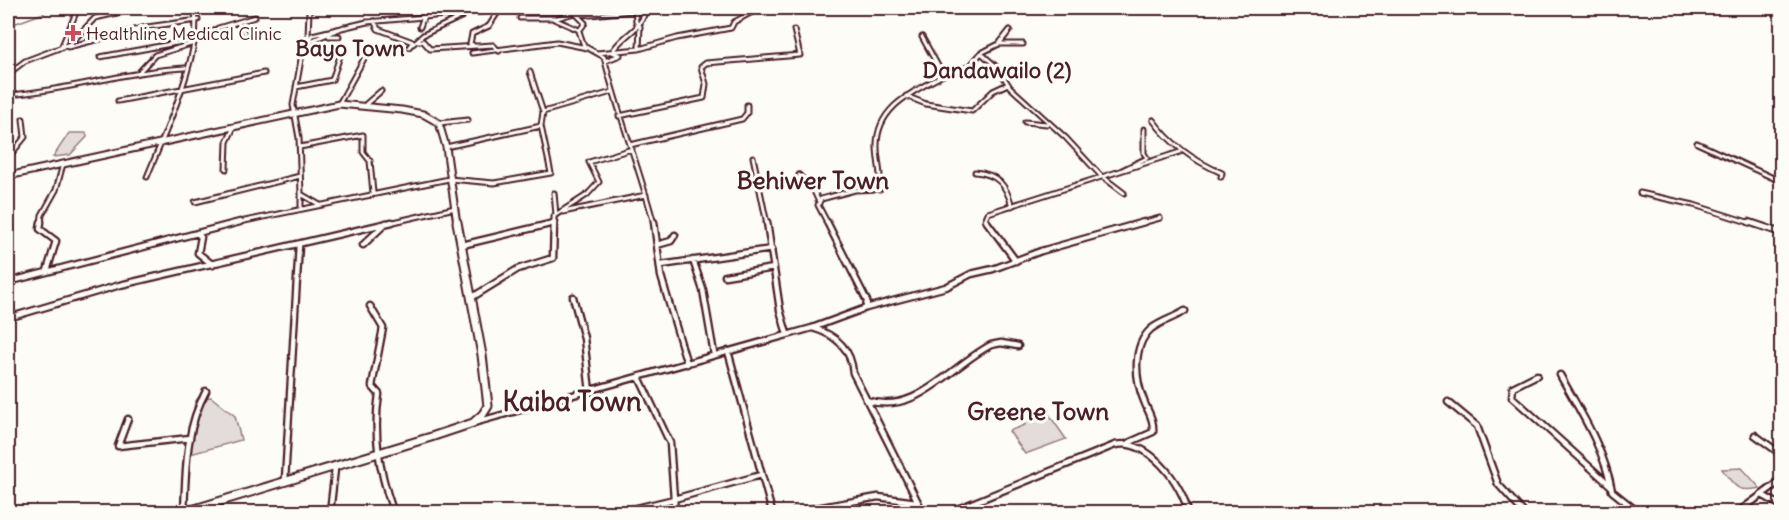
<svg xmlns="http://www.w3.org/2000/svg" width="1789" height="520" viewBox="0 0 1789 520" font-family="Delius,sans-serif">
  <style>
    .green { fill: #e3dcda; stroke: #967e82; stroke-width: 1.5 }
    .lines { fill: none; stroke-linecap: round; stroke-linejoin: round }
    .stream { stroke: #91777b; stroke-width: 1.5 }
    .minor-far1-casing { stroke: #4a1f2b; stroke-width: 7 }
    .minor-casing { stroke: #4a1f2b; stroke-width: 9 }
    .secondary-far1-casing { stroke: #4a1f2b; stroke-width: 9 }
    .secondary-casing { stroke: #4a1f2b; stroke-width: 11 }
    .minor-far1 { stroke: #fdfcf7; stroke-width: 3 }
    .minor { stroke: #fdfcf7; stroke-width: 4.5 }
    .secondary-far1 { stroke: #fdfcf7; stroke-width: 5 }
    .secondary { stroke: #fdfcf7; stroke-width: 7 }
    .poi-dot { fill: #d1495b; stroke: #fdfcf7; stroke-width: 2 }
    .labels { text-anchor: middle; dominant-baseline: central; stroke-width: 6; stroke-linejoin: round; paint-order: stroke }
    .far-poi-label { font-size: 18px; fill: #4a1f2b; stroke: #fdfcf7; text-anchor: start }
    .far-district-label { font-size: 22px; font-weight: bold; fill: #4a1f2b; stroke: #fdfcf7 }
    .quarter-label { font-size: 24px; font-weight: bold; fill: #4a1f2b; stroke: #fdfcf7 }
    .district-label { font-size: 27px; font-weight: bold; fill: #4a1f2b; stroke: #fdfcf7 }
  </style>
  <rect width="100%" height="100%" fill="#fdfcf7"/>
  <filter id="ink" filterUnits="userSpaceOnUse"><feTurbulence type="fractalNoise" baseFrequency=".0167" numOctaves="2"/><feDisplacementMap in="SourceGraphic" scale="12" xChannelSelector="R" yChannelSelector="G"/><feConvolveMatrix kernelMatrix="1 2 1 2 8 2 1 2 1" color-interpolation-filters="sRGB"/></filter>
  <g filter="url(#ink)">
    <path class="green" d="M 69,133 L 86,133 L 87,137 L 70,155 L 53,157 Z
      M 211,397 L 235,416 L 241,440 L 187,455 L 195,402 L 198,398 Z
      M 1013,407 L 1045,409 L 1066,439 L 1025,454 L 1009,431 L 1025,425 Z
      M 1742,468 L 1760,488 C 1737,493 1735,487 1722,469 Z"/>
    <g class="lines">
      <path class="stream" d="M 8,26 L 44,13 L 46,8"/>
      <g class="minor-far1-casing">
        <path id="minor-far1" d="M 570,8 L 585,23 L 579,31 L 584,46 L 604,57 C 618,114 639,167 654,224
          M 520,18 L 557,18 L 575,13 L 591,15 L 652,9
          M 554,19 L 579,30
          M 374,21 L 378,29 L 413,42 L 409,47
          M 238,23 L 245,33
          M 420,27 L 424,16
          M 329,36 L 339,36
          M 308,37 L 309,11 L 315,8
          M 416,41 L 423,41 L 430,49 L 493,45 L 499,51
          M 193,42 L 206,38 L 218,28 L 255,17
          M 306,43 L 344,27
          M 413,44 L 423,35 L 463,16
          M 1000,44 L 1023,44
          M 473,45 L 470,44 L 472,34 L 489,26 L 498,12
          M 68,47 L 147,27 L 198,20
          M 61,48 L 78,8
          M 639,49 L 677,38 L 731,28 L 734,22 L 760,8
          M 472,53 L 557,42 L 587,48
          M 597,53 L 639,49 L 640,26 L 636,22 L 635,8
          M 981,53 L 998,68 L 1010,87 L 1066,138 L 1102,177
          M 100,57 L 193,40
          M 605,61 L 620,55 L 612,52 C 621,36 640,31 645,12 L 655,8
          M 140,71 L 155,55 L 191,44
          M 530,72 L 543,112 L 541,126
          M 943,75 L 970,66 L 981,53 L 999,44 L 1010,30
          M 296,87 L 332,80 L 340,56
          M 8,90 L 8,74 L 25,61 L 70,44 L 95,18 L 126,11
          M 8,95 C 68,91 125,71 185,68
          M 906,96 L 926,104 L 972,111 L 993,91 L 1008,84
          M 118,101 L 264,73
          M 339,104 L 366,55
          M 366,104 L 381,91
          M 543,112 L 612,92
          M 619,116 L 704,98 L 706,84 L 701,67 L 706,63 L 800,55 L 794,30
          M 1153,120 C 1171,145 1194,161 1222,173 L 1221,177
          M 1025,122 L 1047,124
          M 439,123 L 468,120
          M 1697,143 L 1782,182
          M 630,145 L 742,119 L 747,113 L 747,105
          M 300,147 L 363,135 L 363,152 L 370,161 L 373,193
          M 753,157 L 767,224
          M 8,158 L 25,137 L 23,119
          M 226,169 L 227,142 L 234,127
          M 1120,171 L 1147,158 L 1144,153 L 1144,129
          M 975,172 C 998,174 1006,185 1012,206
          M 799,175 L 813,189 L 819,202
          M 147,177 C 163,137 205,48 194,8
          M 1103,177 L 1124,193
          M 554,193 L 556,215
          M 1640,193 L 1694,205 L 1754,224
          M 301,195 L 301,209
          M 195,202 L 300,176
          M 320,205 L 301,194 L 299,138 L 293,105 L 303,48 L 312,35 L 367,22 L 525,8
          M 563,212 L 646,195
          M 41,224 L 42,215 L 56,190 L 63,164
          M 230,224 L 449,179 L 494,183 L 551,173 L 541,126 L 446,147
          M 385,224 L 455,208
          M 550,224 L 554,223
          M 554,224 L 554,216 L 587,195 L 599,182 L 589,162 L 632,149
          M 828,224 L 818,205 L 821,199 L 855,190 L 880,189 C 882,175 877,161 877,147 C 876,107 913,92 943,75 L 922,37
          M 988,224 L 985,220 L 988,213 L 1180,152
          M 1138,224 L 1160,218"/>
      </g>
      <g class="minor-casing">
        <path id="minor" d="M 41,222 L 40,229 L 56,241 L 47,271
          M 654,222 L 661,276 L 687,364
          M 767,222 L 780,310 L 787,334
          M 827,222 L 867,301 L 866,308
          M 987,222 L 1016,261
          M 1749,222 L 1782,233
          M 197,233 L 201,237 L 198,253 L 213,265
          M 363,245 L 386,223
          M 462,245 L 554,223
          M 657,245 L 671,241 L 675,235
          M 693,260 L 703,290 L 714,354
          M 661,265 L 772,249
          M 725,276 L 774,268
          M 8,282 L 240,222
          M 573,297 L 584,338 L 590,392
          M 471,298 L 518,269 L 553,258 L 554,222
          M 370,306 L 383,328 L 372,386 L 379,394 C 373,434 379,470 392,508
          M 8,318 L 120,285 L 392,222
          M 813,328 C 836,335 851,348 853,373 L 923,512
          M 728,351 L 772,512
          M 1537,375 L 1513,387 L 1512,397 L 1611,486
          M 1560,375 C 1581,413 1604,448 1612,491 L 1638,512
          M 639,377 L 670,443 L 674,499 L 761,475
          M 866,400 C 916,417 950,366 991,345 L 1001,343 L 1018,346
          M 1448,402 L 1477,426 L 1498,484 L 1523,512
          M 128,419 L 118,446 L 190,438
          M 477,422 L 812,328 L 866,308 L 946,287 L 971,274 L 993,269 L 1041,251 L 1144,222
          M 1755,435 L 1782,455
          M 1128,443 L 1153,432 C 1154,419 1148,412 1144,401 C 1135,379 1132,346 1151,329 C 1161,321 1174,318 1185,311
          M 285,480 L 299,245
          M 1762,495 L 1782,506
          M 184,512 C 186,470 185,429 206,391
          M 330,512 L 335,469
          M 620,512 L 674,499 L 675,512
          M 794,512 L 878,497 L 917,502
          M 950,512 L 1115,445 C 1148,438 1182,483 1188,512
          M 1738,512 L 1782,480"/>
      </g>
      <g class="secondary-far1-casing">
        <path id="secondary-far1" d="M 8,176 L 339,104 L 402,110 L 423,114 L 439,123 L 446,147 L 457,224"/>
      </g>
      <g class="secondary-casing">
        <path id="secondary" d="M 185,512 L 431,437 L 473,423 L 483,414 L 488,406 L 482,355 L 457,222"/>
      </g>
      <use href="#minor-far1" class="minor-far1"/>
      <use href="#minor" class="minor"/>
      <use href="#secondary-far1" class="secondary-far1"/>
      <use href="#secondary" class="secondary"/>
    </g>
  </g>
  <path class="poi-dot" d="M70 24h6v6h6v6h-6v6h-6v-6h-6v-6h6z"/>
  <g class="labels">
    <g class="far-poi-label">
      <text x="86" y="33">Healthline Medical Clinic</text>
    </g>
    <g class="far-district-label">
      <text x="350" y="48">Bayo Town</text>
      <text x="997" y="70">Dandawailo (2)</text>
    </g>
    <g class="quarter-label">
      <text x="813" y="180">Behiwer Town</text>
      <text x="1038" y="411">Greene Town</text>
    </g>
    <g class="district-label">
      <text x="572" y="401">Kaiba Town</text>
    </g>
  </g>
  <rect width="1789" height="520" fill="none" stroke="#fdfcf7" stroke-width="30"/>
  <rect x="15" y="15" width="1759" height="490" fill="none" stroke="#4a1f2b" stroke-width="2" filter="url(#ink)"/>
</svg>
